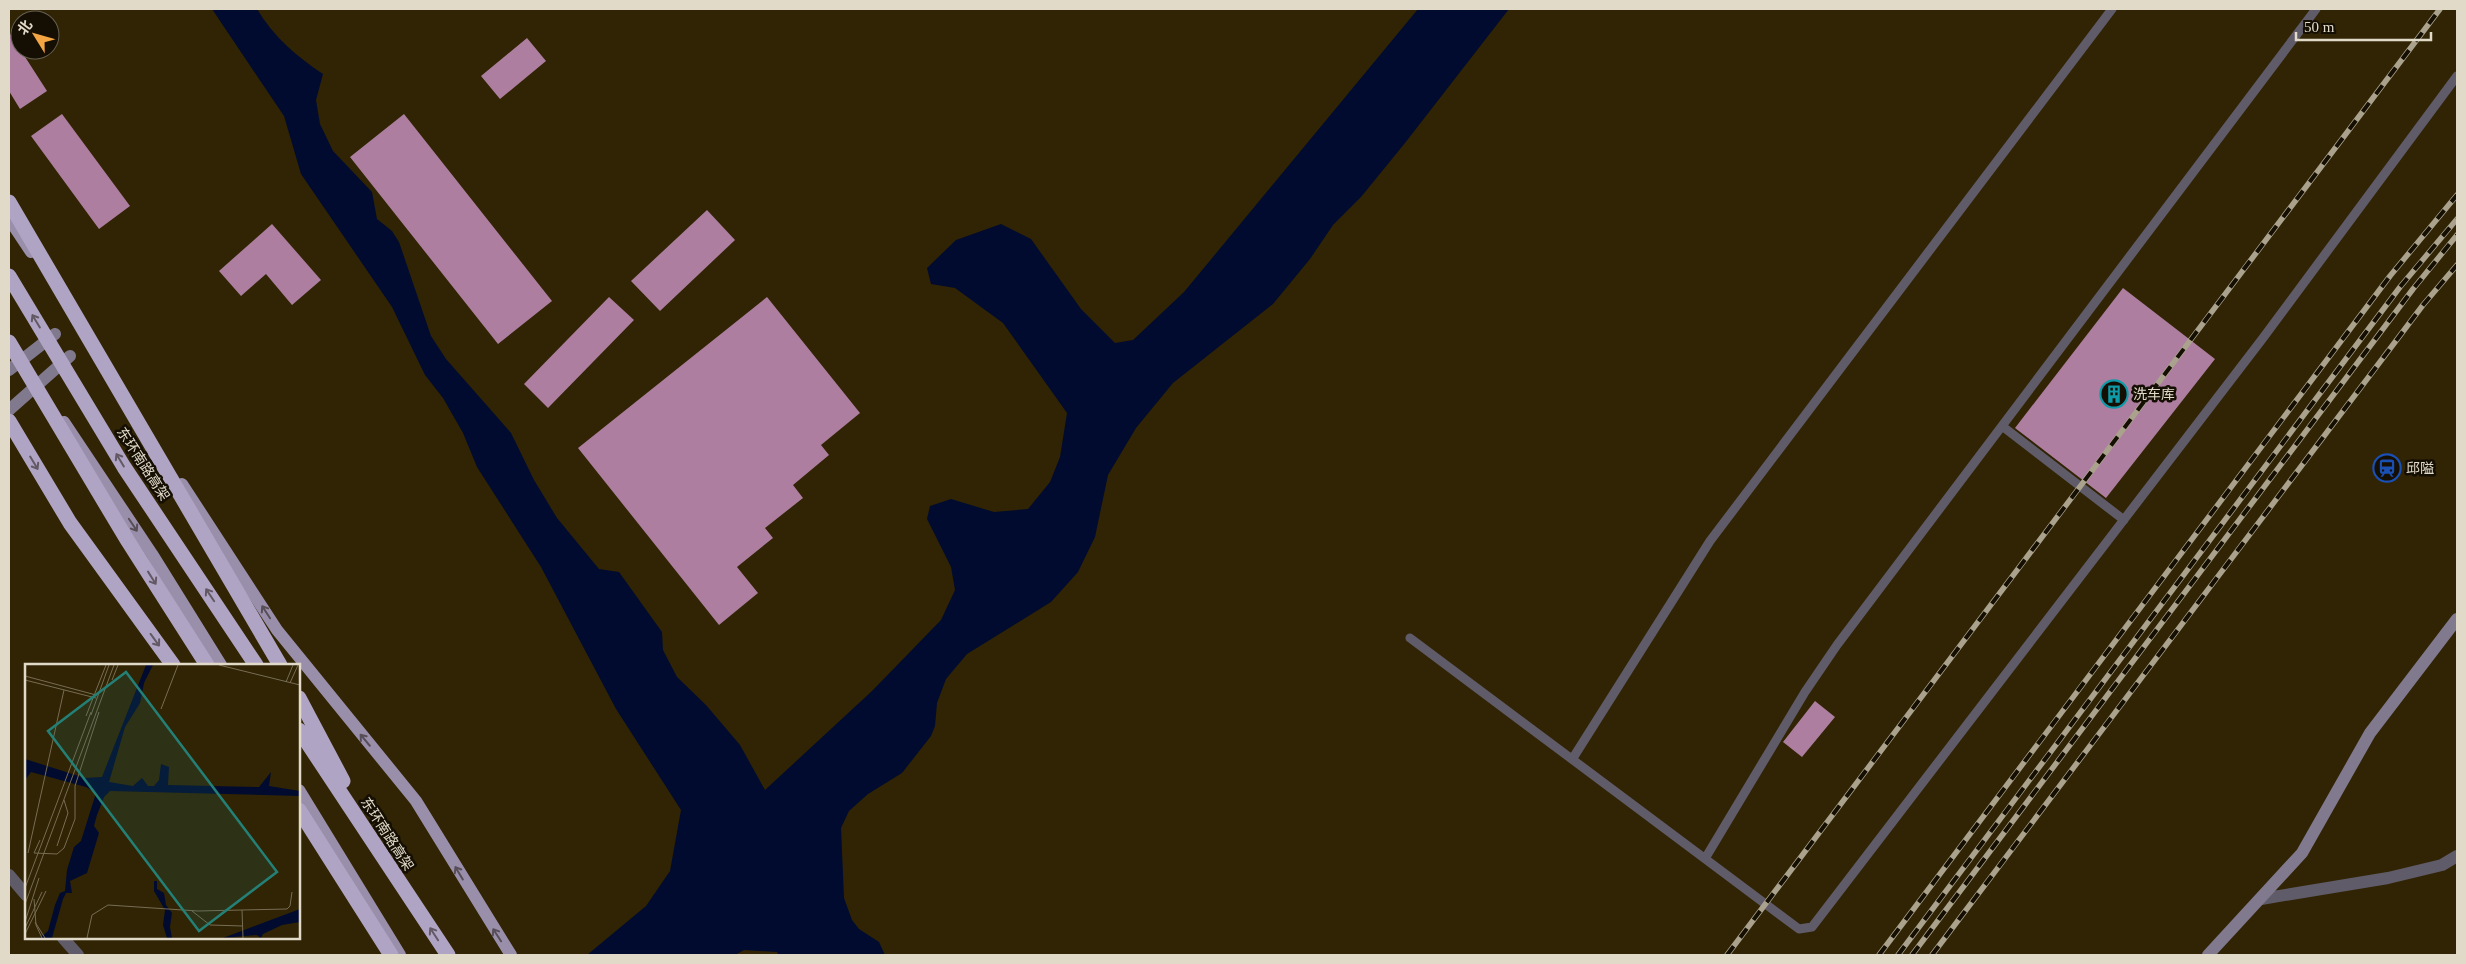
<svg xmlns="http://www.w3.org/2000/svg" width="2466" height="964" viewBox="0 0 2466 964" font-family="'Times New Roman','Noto Sans SC',serif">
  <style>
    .water { fill: #000b2f }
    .building { fill: #ad7e9f }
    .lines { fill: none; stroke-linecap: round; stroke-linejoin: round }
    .lane { stroke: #605b69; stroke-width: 9 }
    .street { stroke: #605b69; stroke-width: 12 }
    .secondary { stroke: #81798e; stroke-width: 12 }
    .primary { stroke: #9a8fab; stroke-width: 12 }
    .highway { stroke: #b0a4c5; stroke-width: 15 }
    .rail-casing { stroke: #aaa28c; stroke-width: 5.5 }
    .rail { stroke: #140e03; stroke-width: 4; stroke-dasharray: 11; stroke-linecap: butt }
    .oneway { stroke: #625964 }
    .oneway2 { stroke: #574e57 }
    .labels { text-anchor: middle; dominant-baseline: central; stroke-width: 5; stroke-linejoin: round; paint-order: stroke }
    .poi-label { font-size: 14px; fill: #e1dac9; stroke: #140e03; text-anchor: start }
    .street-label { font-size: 14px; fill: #e1dac9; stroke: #140e03 }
    .inset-road { fill: none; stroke: #776d53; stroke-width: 1 }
    .view { fill: #248077; fill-opacity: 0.15; stroke: #248077; stroke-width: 2.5 }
    .inset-edge { fill: none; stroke: #e1dac9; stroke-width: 2.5 }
  </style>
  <rect width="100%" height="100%" fill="#302404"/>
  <path class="water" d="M 212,9 L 257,9 C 273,36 296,56 323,74 L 316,100 L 320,124 L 333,151 L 372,192 L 377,219 L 392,231 L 399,242 L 431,336 L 446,359 L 511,433 L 534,480 L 557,518 L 599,569 L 619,572 L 662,632 L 663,650 L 677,677 L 706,705 L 740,745 L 765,790 L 872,691 L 941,620 L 955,590 L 951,567 L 927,519 L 930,506 L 951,499 L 994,512 L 1028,509 L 1050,482 L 1060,457 L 1067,413 L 1003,323 L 955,288 L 931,284 L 927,268 L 956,240 L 1001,224 L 1031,239 L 1081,309 L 1115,343 L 1133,340 L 1184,292 L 1418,9 L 1509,9 L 1405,143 L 1361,197 L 1333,225 L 1310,259 L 1273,304 L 1173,383 L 1136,428 L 1108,475 L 1095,537 L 1078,572 L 1051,602 L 967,654 L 946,679 L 937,703 L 935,726 L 931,736 L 902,773 L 868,794 L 849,811 L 841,828 L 844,898 L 852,920 L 859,929 L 879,942 L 885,955 L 779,955 L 777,952 L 744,950 L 735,955 L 587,955 L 646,906 L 670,871 L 681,810 L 616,709 L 541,567 L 477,467 L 463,433 L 443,398 L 425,375 L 392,307 L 301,174 L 284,116 Z"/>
  <path class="building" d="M 9,32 L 47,91 L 20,109 L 9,91 Z
    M 527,38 L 546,61 L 500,99 L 481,76 Z
    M 62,114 L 130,206 L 99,229 L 31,136 Z
    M 404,114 L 552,301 L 498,344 L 350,157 Z
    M 707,210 L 735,240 L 660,311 L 631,281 Z
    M 272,224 L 321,280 L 292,305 L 266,274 L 241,296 L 219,271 Z
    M 2123,288 L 2215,359 L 2106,498 L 2015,428 Z
    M 609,297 L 634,320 L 548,408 L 524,384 Z
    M 767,297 L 860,413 L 821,445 L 829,455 L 793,485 L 803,498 L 765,528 L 773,538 L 737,567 L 758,593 L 719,625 L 578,448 Z
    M 1815,701 L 1835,717 L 1802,757 L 1783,742 Z"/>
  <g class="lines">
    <path class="lane" d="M 2002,426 L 2124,520
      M 1410,638 L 1799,929 L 1812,927 L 2263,338 L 2457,76
      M 1573,758 L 1710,541 L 2112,9
      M 1706,857 L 1805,692 L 1837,645 L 2316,9"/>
    <path class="street" d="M 9,875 L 26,895
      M 2261,899 L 2388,878 L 2442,865 L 2457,856
      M 63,938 L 78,955"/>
    <path class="secondary" d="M 9,370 L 55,334
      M 9,410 L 70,356
      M 2208,955 L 2302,853 L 2370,733 L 2457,619"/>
    <path class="primary" d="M 9,219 L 31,252
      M 64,422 L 152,554 L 221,665
      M 182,484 L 277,630 L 416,801 L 511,955
      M 299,790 L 400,955"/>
    <path class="highway" d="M 9,202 L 280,665
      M 9,276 L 124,467 L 256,665
      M 9,342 L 126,538 L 207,665
      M 9,421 L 70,523 L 173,665
      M 299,698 L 343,781
      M 299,730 L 448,955
      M 299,810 L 391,955"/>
    <g class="rail-casing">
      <path id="rail" d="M 1727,955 L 2440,9
        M 1879,955 L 2390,276 L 2457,195
        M 1898,955 L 2400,287 L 2457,219
        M 1912,955 L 2413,289 L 2457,235
        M 1932,955 L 2423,305 L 2457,265"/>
    </g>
    <use href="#rail" class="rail"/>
  </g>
  <defs><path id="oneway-shaft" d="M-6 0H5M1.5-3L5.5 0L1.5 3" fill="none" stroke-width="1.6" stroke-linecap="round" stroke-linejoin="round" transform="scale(1.25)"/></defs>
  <g class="oneway">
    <use href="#oneway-shaft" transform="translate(36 321) rotate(-121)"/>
    <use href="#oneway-shaft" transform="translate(120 460) rotate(-121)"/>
    <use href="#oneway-shaft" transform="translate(34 463) rotate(59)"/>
    <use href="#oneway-shaft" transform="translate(152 578) rotate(58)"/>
    <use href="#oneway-shaft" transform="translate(210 595) rotate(-124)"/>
    <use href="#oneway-shaft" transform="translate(155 640) rotate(54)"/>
    <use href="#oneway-shaft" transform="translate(434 934) rotate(-123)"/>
  </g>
  <g class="oneway2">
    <use href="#oneway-shaft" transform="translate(133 525) rotate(56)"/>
    <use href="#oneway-shaft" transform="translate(266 612) rotate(-123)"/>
    <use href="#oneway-shaft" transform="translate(365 740) rotate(-130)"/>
    <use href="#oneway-shaft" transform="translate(459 873) rotate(-121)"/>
    <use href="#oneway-shaft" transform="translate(497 935) rotate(-123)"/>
  </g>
  <defs>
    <g id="building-ring" transform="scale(1.4375)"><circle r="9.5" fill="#140e03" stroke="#0f9aa8" stroke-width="1.5"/><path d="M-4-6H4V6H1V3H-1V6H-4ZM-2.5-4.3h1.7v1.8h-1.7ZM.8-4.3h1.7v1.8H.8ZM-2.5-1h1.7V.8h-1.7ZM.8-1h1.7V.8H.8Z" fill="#0f9aa8"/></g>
    <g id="station-ring" transform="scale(1.4375)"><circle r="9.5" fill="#140e03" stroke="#1a4fb4" stroke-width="1.5"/><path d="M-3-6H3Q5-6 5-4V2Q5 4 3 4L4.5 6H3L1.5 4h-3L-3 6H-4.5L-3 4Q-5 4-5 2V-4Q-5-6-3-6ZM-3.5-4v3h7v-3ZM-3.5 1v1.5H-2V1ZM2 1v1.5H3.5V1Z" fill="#1a4fb4"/></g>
  </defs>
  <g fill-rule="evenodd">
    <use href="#building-ring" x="2114" y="394"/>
    <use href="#station-ring" x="2387" y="468"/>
  </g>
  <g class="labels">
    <g class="poi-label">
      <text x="2133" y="394">洗车库</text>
      <text x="2406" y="468">邱隘</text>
    </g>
    <g class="street-label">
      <text transform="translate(143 464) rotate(57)">东环南路高架</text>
      <text transform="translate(387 834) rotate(57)">东环南路高架</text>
    </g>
  </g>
  <g transform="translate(25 664)">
    <rect width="275" height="275" fill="#302404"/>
    <path d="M 121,1 L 128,1 L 119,19 L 115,39 L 100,63 L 84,118 L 108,122 L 117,114 L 123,122 L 129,122 L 134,116 L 136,100 L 144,103 L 143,121 L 234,123 L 246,108 L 244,122 L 275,127 L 275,132 L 85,127 L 79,133 L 72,151 L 69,162 L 74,169 L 62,209 L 45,217 L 47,229 L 41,229 L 38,235 L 27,274 L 15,274 L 23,267 L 30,241 L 35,229 L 40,227 L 42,206 L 49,183 L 56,177 L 71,129 L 61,123 L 6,108 L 0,116 L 0,95 L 60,114 L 77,113 ZM 129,217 L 132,217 L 132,225 L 139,229 L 141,241 L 147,249 L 145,263 L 147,274 L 142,274 L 138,261 L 140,246 L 129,227 ZM 275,245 L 275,258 L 257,261 L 238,270 L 236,274 L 232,271 L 198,274 Z" fill="#000b2f"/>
    <path class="inset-road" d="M 194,1 L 275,21M 0,12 L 71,31M 0,16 L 71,34M 87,16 L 93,1M 261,18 L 268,1M 265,19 L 273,1M 136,45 L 153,1M 66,51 L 84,1M 61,52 L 81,1M 15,176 L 9,189 L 32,190 L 39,184 L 50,155 L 50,122 L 74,48M 32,182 L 43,149 L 39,136M 3,189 L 39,26M 0,224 L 66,48M 9,235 L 11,261 L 17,274M 0,240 L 89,1M 217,246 L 262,245 L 265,242 L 267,228M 167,247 L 185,261 L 218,262M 0,258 L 14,214M 10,258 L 20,274M 0,264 L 17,228M 0,270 L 21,227M 62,274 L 67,251 L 83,241 L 173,247 L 217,246 L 218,274"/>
    <path class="view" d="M 101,8 L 252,208 L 174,267 L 23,67 Z"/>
    <rect width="275" height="275" class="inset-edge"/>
  </g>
  <rect width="2466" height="964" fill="none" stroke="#e1dac9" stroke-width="20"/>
  <g transform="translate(35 35) rotate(307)"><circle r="24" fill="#140e03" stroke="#666052"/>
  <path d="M0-4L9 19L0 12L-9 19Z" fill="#f3a443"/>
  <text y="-8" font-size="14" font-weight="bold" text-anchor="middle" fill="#e1dac9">北</text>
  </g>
  <path d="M2296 32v8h135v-8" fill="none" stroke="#e1dac9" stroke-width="2.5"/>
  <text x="2304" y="32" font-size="15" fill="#e1dac9" stroke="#140e03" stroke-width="4" paint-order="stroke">50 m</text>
</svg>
